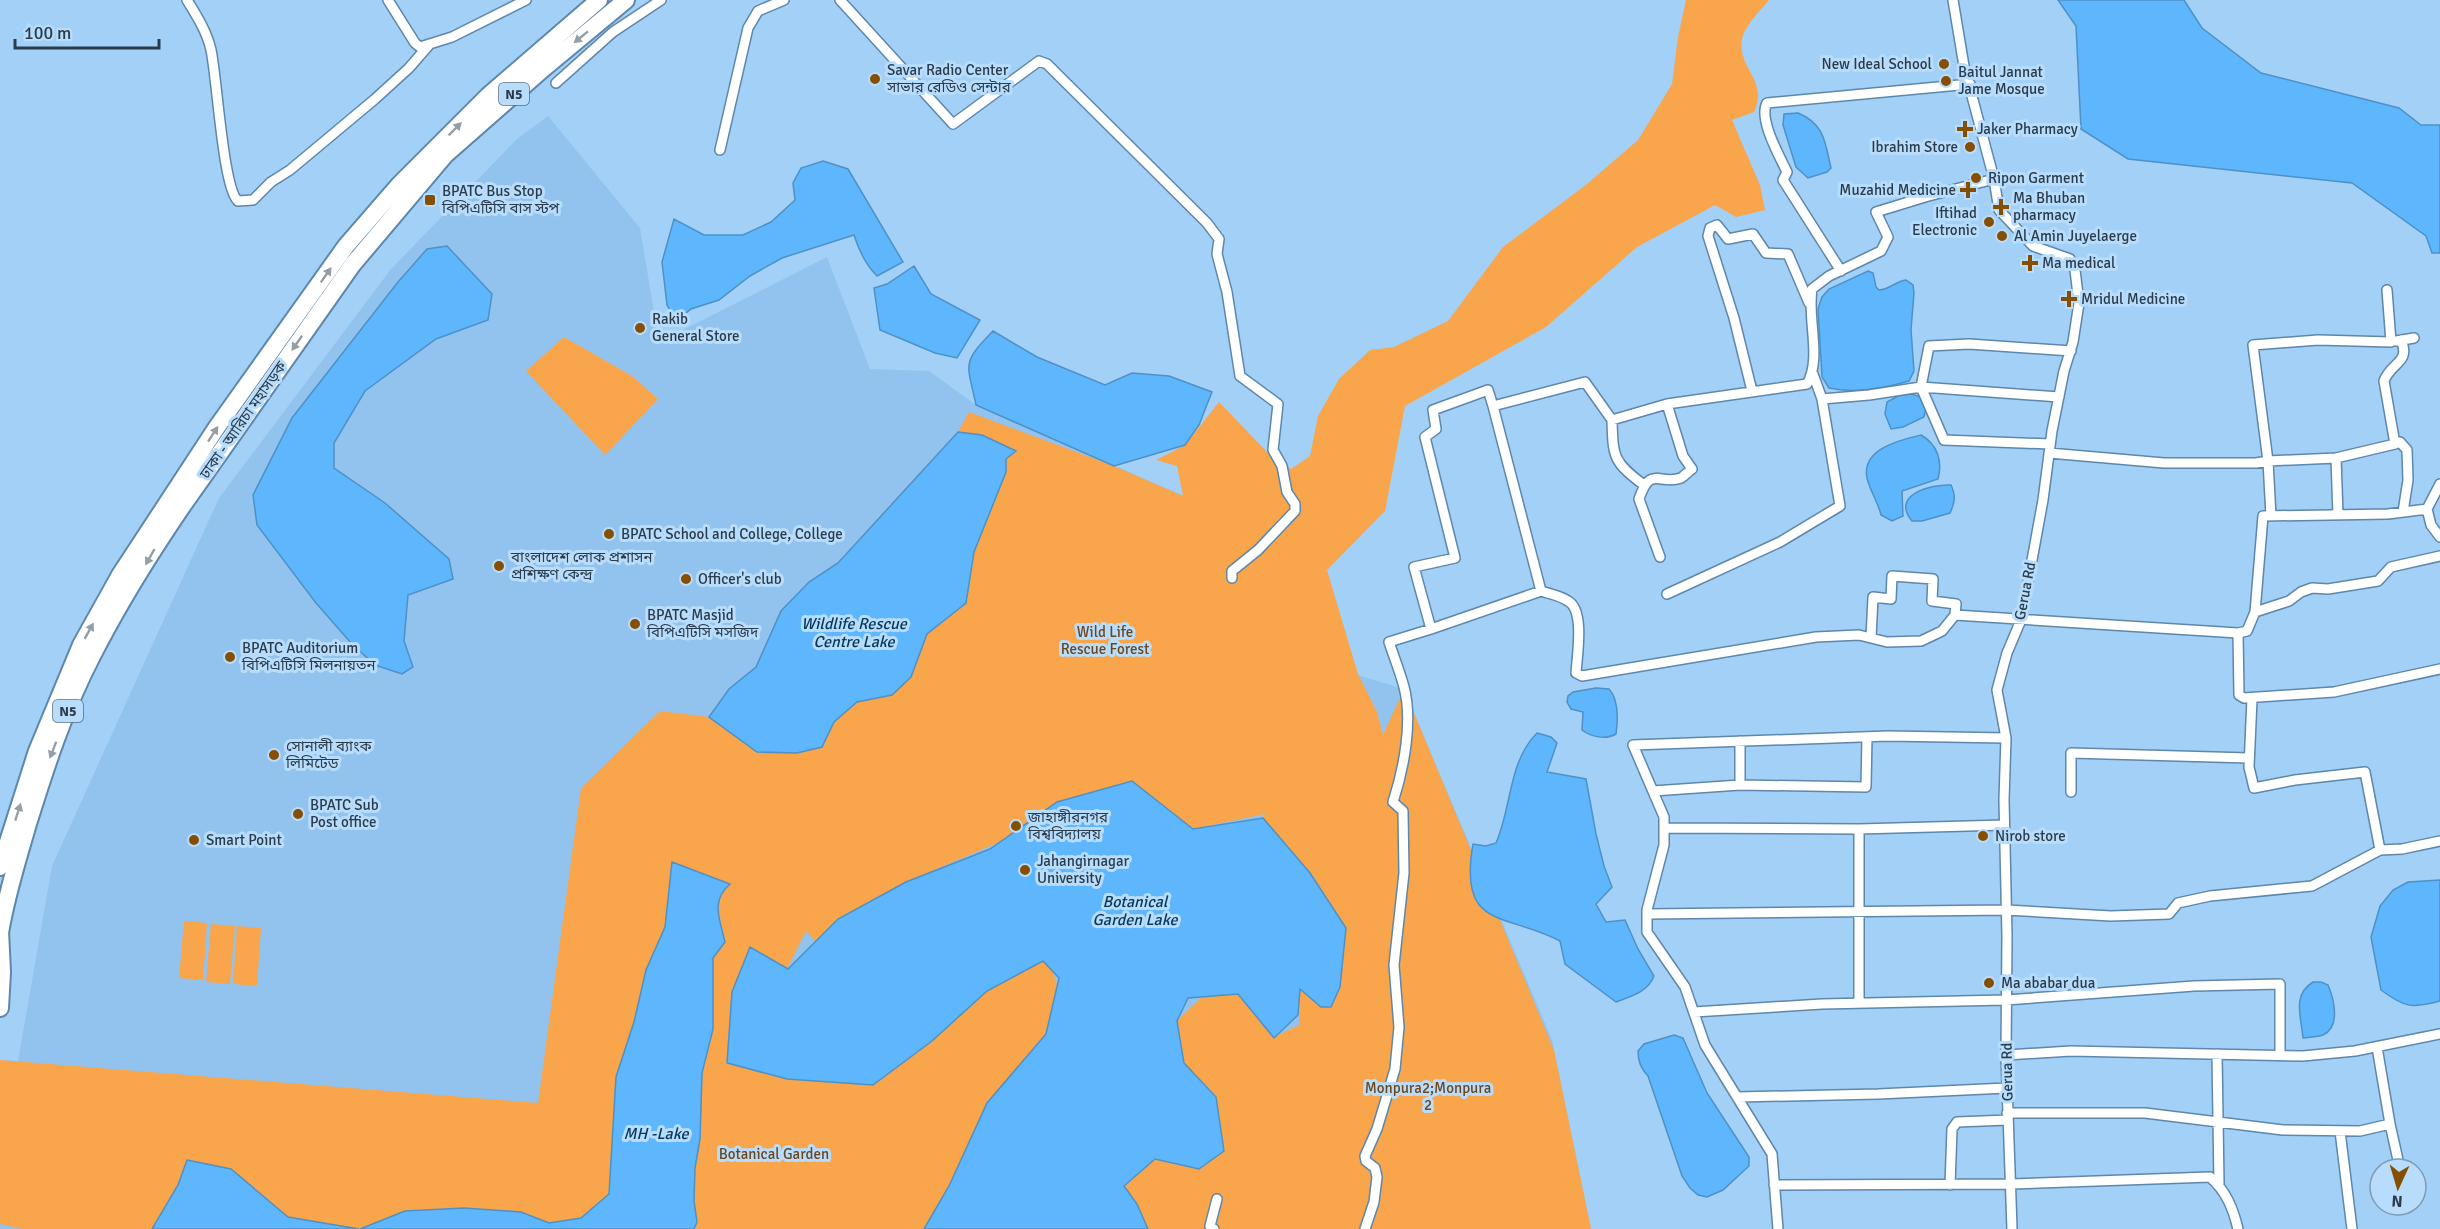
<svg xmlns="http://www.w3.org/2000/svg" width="2440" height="1229" viewBox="0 0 2440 1229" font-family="Signika,'Noto Sans Bengali',sans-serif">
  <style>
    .built { fill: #92c3ee }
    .green { fill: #f9a54b }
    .water { fill: #5eb6fc; stroke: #4e91c7; stroke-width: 1.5 }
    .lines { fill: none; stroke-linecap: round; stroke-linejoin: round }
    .minor-casing { stroke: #5d87ab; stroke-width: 12 }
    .trunk-casing { stroke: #5d87ab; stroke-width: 20 }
    .minor { stroke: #fff; stroke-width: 9 }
    .trunk { stroke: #fff; stroke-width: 16 }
    .oneway { fill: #949ea6 }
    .poi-dot { fill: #864e00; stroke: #b8dcfb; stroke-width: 2 }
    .labels { text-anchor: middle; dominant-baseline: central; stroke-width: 6; stroke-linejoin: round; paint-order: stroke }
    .shield { fill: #b8dcfb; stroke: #556c80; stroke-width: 1.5 }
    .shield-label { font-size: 14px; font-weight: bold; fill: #2a3c4c }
    .poi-label { font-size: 15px; fill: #2a3c4c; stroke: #b8dcfb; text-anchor: start }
    .street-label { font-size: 15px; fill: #2a3c4c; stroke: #b8dcfb }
    .park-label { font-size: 15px; fill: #6d461c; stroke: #b8dcfb }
    .water-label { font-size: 16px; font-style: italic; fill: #06385a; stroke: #b8dcfb }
  </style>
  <rect width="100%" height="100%" fill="#a3d0f7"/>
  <path class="built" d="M 548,116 L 640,228 L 659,342 L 827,257 L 870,369 L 929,371 L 976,405 L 1184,496 L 1288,654 L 1404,689 L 1552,1040 L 1591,1229 L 0,1229 L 0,1060 L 18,1061 L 52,866 L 219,498 L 391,269 L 517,139 Z"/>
  <path class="green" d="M 1686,0 L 1769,0 C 1760,11 1745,25 1742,39 C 1737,69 1769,80 1754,112 L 1732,120 L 1760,185 L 1765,210 L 1736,217 L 1715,205 L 1637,247 L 1546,327 L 1405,406 L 1385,511 L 1327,570 L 1358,674 L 1377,712 L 1383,735 L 1404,689 L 1554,1050 L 1591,1229 L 1148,1229 L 1137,1204 L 1124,1186 L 1155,1159 L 1199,1169 L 1224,1151 L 1216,1097 L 1184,1063 L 1177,1021 L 1203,996 L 1238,994 L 1274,1037 L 1299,1025 L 1300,988 L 1346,928 L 1310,873 L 1263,818 L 1265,814 L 1193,829 L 1132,781 L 1057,803 L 1002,841 L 906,882 L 815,941 L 806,931 L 787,969 L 749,948 L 877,1082 L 932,1041 L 987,991 L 1044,960 L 1052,970 L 1058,987 L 1046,1034 L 987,1103 L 949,1186 L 924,1229 L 694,1229 L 697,1222 L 694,1201 L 695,1168 L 700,1139 L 702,1073 L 713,1029 L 713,958 L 725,942 L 718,907 L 721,892 L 672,862 L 665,927 L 646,970 L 634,1022 L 616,1077 L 609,1194 L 581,1218 L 549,1223 L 521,1212 L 464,1208 L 405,1211 L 359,1229 L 288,1217 L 231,1169 L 178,1185 L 154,1229 L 23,1229 L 0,1224 L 0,1060 L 538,1103 L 581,788 L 660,711 L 709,717 L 757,752 L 822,747 L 834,722 L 857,702 L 892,695 L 911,677 L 927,634 L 966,603 L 974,552 L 1006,472 L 1006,459 L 958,432 L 969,412 L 1114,466 L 1183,496 L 1177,466 L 1156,460 L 1185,445 L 1219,402 L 1270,455 L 1291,469 L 1310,456 L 1318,416 L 1339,379 L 1370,350 L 1394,347 L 1448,321 L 1503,247 L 1587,184 L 1638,140 L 1672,84 L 1678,37 Z
    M 564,337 L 632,376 L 658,399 L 605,455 L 526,371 Z
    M 184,921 L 207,923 L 203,980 L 179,978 Z
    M 211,924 L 235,926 L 230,984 L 206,982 Z
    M 237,926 L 261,928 L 257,986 L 233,984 Z"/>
  <path class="water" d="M 2058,0 L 2184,0 L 2202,28 L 2261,73 L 2399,108 L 2421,125 L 2440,125 L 2440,253 L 2432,253 L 2426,236 L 2352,183 L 2128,159 L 2081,129 L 2076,26 Z
    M 1798,113 C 1825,124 1825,143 1831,168 L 1827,172 L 1808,178 L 1796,167 L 1783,125 L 1784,114 Z
    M 823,161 L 848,169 L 903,262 L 877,276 C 865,264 859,251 854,235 L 782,258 L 750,276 L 719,300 L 691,309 L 676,321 L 667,305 L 662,262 L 674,219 L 704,235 L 743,235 L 771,222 L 795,200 L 793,183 L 801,168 Z
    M 447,246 L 492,294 L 488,320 L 436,339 L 365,391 L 334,443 L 334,468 L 385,503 L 449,559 L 453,579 L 408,595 L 404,641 L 413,667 L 402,674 L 375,665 L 351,643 L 316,603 L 257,525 L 253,495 L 292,418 L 398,282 L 427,249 Z
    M 914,266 L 931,294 L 980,320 L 957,358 L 935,353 L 880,330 L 874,288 L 887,284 Z
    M 1868,271 L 1873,273 L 1876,287 L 1879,290 C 1889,290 1896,281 1906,280 L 1913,285 L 1914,293 L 1911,330 L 1914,371 L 1909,381 C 1885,388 1855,394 1829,388 L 1822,377 L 1818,309 L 1822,297 L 1829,289 Z
    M 993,331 L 1037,357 L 1105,385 L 1132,373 L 1169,376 L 1212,392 L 1199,425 L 1185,445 L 1114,466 L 976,405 C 967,362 961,364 993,331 Z
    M 1909,394 C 1923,395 1928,403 1924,417 L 1903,427 L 1891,429 L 1885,414 L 1887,402 L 1900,395 Z
    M 958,432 L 982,435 L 1016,451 L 1006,459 L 1006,472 L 974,552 L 966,603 L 927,634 L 911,677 L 892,695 L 857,702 L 834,722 L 822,747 L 797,753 L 757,752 L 709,717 L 729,689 L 756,667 L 781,611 L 809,582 L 838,563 Z
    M 1921,435 C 1937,444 1943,461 1938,479 L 1902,491 L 1903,516 L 1892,521 L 1881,515 C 1878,502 1870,491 1867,478 C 1861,449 1900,440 1921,435 Z
    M 1951,485 C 1956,496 1955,502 1950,513 L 1922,521 L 1912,521 C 1890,495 1931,484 1951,485 Z
    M 1596,688 L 1609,689 C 1619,700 1618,720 1616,734 C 1606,740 1591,737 1582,730 L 1583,712 L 1571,709 L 1567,702 L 1568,696 L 1573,692 Z
    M 1537,733 L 1551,737 L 1557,743 L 1547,772 L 1586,779 L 1596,834 L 1604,866 L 1612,887 L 1596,904 L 1606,922 L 1625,920 L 1638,949 L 1654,976 C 1648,992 1631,996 1616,1002 L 1565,964 L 1560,941 C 1504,912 1458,930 1473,844 L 1486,846 L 1496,843 C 1512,807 1508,762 1537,733 Z
    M 1132,781 L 1193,829 L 1263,818 L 1310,873 L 1346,928 L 1340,987 L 1331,1007 L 1321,1007 L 1300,989 L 1298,1015 L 1274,1038 L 1238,994 L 1188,998 L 1177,1021 L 1184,1063 L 1216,1097 L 1224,1151 L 1199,1169 L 1155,1159 L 1124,1186 L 1137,1204 L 1148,1229 L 924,1229 L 949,1186 L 987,1103 L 1046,1034 L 1059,978 L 1043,961 L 987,991 L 932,1041 L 873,1085 L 787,1079 L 727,1063 L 732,992 L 750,947 L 788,969 L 838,919 L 906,882 L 990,849 L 1057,802 Z
    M 672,862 L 730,884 C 710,901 720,920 725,942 L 713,958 L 713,1029 L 702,1073 L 700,1139 L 695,1168 L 694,1201 L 697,1222 L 694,1229 L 360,1229 L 405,1211 L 464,1208 L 521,1212 L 549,1223 L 581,1218 L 609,1194 L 616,1077 L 634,1022 L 646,970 L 665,927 Z
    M 2440,880 L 2440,1001 C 2411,1009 2404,1007 2381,990 L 2371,937 L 2380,906 L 2393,890 L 2408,882 Z
    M 2313,982 L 2321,982 L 2328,985 C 2334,999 2341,1027 2323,1035 C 2317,1037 2310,1037 2303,1038 C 2301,1016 2292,995 2313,982 Z
    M 1674,1035 L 1683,1038 L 1707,1093 L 1749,1157 L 1749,1166 L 1723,1190 L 1707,1197 L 1698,1195 L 1690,1188 L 1682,1176 L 1648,1076 C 1641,1068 1638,1062 1638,1051 L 1644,1044 Z
    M 187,1160 L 231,1169 L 288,1217 L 359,1229 L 152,1229 L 178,1185 Z"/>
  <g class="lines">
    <g class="minor-casing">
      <path id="minor" d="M 187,0 C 197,16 207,32 211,50 C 217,77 223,189 238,201 L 253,200 L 271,182 L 290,170 L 375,99 L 409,68 L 429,45
        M 388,0 L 415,43 L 420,47 L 452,37 L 526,0
        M 840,0 L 953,124 L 1039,61 L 1047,64 L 1207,223 L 1219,239 L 1217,254 L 1227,292 L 1240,376 L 1278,404 L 1273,450 L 1282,466 L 1287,492 L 1295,504 L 1295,511 L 1258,550 L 1232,571 L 1232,578
        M 1953,0 L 1964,66 L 1994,179 L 1999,210 L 2033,246 L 2070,259 L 2075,270 L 2079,303 L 2073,342 L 2064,371 L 2052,431 L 2043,500 L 2021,620 L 2007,653 L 1997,690 L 2006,738 L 2004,800 L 2007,936 L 2006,1055 L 2012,1229
        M 556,83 L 613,32 L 661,0
        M 720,150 L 748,28 L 758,11 L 784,0
        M 1994,179 L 1925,197 L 1876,212 L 1888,237 L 1881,251 L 1829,276 L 1812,289 C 1807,318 1822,359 1807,384 L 1667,404 L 1612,420 L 1585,382 L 1493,406 L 1541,591 C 1550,594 1561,596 1568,601 C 1585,610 1577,656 1576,673 L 1582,676 L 1816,637 L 1859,635 L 1887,642 L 1921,641 L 1942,631 L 1955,615 L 2238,633 L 2239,695 L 2244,698 L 2334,692 L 2440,669
        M 1841,271 L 1783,180 L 1787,172 C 1780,157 1758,119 1767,103 L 1970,84
        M 2396,341 L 2414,338
        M 1813,374 L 1822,399 L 1869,395 L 1921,387 L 1929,346 L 1969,344 L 2071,351
        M 1752,391 L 1734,318 L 1708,236 L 1710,228 L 1717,225 L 1728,239 L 1753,234 L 1766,253 L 1788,254 L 1809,303
        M 1612,420 C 1613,457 1613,462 1644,485
        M 2050,444 L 1944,440 L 1921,387 L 2059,397
        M 2395,444 L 2400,442 L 2407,450 L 2408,480 L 2403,512
        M 2049,453 L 2164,463 L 2256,463 L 2268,461 L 2253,345 L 2318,340 L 2391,342 L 2387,290
        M 2336,458 L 2338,515
        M 2427,509 L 2431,525 L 2440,537
        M 2271,516 L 2268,461 L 2336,458 L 2395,444 L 2384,381 C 2391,362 2411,363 2401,340
        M 1660,557 L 1639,499 C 1651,464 1659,486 1681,478 C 1684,476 1689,471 1692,469 L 1683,456 L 1667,404
        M 1667,594 L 1780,542 L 1840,506 L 1822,399
        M 2255,612 L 2289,601 L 2301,592 L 2312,588 L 2328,589 L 2378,581 L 2391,567 L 2440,556
        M 1431,629 L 1541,591
        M 2238,633 L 2247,631 L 2255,612 L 2263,516 L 2388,514 L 2427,509 L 2440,484
        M 1871,638 L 1873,597 L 1891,599 L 1892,576 L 1933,579 L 1932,601 L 1956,604 L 1955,615
        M 1740,785 L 1866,787 L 1867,737
        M 1653,791 L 1740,785 L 1740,741
        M 2071,792 L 2071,753 L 2249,758
        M 1664,828 L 1859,829 L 1859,1003
        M 1859,829 L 2004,825
        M 2380,850 L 2402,849 L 2440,841
        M 1647,914 L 2006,910 L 2111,916 L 2169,914 L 2178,903 L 2210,896 L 2312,886 L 2380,850 L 2365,772 L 2295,780 L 2254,788 L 2249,767 L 2252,699
        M 1694,1012 L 1822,1004 L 2006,1000 L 2194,986 L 2280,984 L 2280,1055
        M 2217,1054 L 2219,1184
        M 2006,1055 L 2071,1051 L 2303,1056 L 2355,1051 L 2440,1034
        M 1737,1097 L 1878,1094 L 2007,1088
        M 2007,1113 L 2145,1113 L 2283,1130 L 2360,1131 L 2390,1124 L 2377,1047
        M 2390,1124 L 2400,1169
        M 2340,1131 L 2352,1229
        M 1774,1185 L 2011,1184 L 2210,1177 C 2226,1191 2233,1208 2238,1229
        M 1950,1185 L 1952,1129 L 1957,1122 L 2008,1120
        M 1214,1229 L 1210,1226 L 1217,1199
        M 1365,1229 L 1374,1202 L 1377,1177 L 1375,1168 L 1366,1161 L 1365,1156 L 1377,1129 L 1395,1069 L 1399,1027 L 1394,965 L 1404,873 L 1403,811 L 1393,802 C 1404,768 1413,721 1404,687 C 1400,672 1394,657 1389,642 L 1431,629 L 1414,567 L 1455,558 L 1425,437 L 1436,429 L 1433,410 L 1488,390 L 1493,406
        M 1778,1229 L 1772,1154 L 1705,1045 L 1685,987 L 1647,932 L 1647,910 L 1664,845 L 1664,817 L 1633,745 L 1888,736 L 2006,738"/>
    </g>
    <g class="trunk-casing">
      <path id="trunk" d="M 0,867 L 37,751 L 81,645 L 120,575 L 217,427 L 346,246 L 399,185 L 489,95 L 599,0
        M 0,933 C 6,896 17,862 27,827 C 45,769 64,710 92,656 C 118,605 149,555 181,508 L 353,264 L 445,155 L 544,68 L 626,0
        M 0,1008 L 2,972 L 0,931"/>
    </g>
    <use href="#minor" class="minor"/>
    <use href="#trunk" class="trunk"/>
  </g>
  <defs><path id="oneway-solid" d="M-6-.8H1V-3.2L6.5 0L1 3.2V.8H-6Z" transform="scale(1.5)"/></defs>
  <g class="oneway">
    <use href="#oneway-solid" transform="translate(581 37) rotate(141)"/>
    <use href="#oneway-solid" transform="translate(455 129) rotate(-45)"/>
    <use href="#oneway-solid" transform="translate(326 275) rotate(-55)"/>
    <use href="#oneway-solid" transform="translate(297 343) rotate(125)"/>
    <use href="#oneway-solid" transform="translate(213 434) rotate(-57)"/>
    <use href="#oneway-solid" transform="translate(150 557) rotate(120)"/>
    <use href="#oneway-solid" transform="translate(89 631) rotate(-61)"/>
    <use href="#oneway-solid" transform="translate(53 750) rotate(111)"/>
    <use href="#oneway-solid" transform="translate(18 812) rotate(-72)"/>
  </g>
  <g class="poi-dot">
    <circle cx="1944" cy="64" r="6"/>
    <circle cx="875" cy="79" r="6"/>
    <circle cx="1946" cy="81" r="6"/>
    <path d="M1962 120h6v6h6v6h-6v6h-6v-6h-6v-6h6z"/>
    <circle cx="1970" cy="147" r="6"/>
    <circle cx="1976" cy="178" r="6"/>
    <path d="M1965 181h6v6h6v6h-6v6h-6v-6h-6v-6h6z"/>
    <rect x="424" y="194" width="12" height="12" rx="3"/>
    <path d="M1998 198h6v6h6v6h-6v6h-6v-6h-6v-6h6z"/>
    <circle cx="1989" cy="222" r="6"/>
    <circle cx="2002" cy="236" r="6"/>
    <path d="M2027 254h6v6h6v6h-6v6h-6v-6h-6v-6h6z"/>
    <path d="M2066 290h6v6h6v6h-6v6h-6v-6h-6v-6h6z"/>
    <circle cx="640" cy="328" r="6"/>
    <circle cx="609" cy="534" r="6"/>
    <circle cx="499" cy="566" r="6"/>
    <circle cx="686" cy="579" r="6"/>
    <circle cx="635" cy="624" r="6"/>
    <circle cx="230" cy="657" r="6"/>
    <circle cx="274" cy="755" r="6"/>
    <circle cx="298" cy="814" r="6"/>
    <circle cx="1016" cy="826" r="6"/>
    <circle cx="1983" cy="836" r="6"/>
    <circle cx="194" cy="840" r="6"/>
    <circle cx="1025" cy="870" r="6"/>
    <circle cx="1989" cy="983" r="6"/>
  </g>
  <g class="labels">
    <g class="shield">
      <rect x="499" y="83" width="30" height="22" rx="4.5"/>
      <rect x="53" y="700" width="30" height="22" rx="4.5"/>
    </g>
    <g class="shield-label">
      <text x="514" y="94">N5</text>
      <text x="68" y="711">N5</text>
    </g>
    <g class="poi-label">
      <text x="1932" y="64" text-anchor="end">New Ideal School</text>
      <text x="887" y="70">Savar Radio Center<tspan x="887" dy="17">সাভার রেডিও সেন্টার</tspan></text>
      <text x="1958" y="72">Baitul Jannat<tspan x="1958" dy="17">Jame Mosque</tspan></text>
      <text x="1977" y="129">Jaker Pharmacy</text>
      <text x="1958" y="147" text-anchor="end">Ibrahim Store</text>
      <text x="1988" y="178">Ripon Garment</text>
      <text x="1956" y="190" text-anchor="end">Muzahid Medicine</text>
      <text x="442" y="191">BPATC Bus Stop<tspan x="442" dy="17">বিপিএটিসি বাস স্টপ</tspan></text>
      <text x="2013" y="198">Ma Bhuban<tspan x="2013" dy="17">pharmacy</tspan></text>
      <text x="1977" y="213" text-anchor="end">Iftihad<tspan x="1977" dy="17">Electronic</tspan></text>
      <text x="2014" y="236">Al Amin Juyelaerge</text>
      <text x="2042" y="263">Ma medical</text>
      <text x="2081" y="299">Mridul Medicine</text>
      <text x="652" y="319">Rakib<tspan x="652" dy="17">General Store</tspan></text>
      <text x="621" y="534">BPATC School and College, College</text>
      <text x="511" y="557">বাংলাদেশ লোক প্রশাসন<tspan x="511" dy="17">প্রশিক্ষণ কেন্দ্র</tspan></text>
      <text x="698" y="579">Officer's club</text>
      <text x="647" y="615">BPATC Masjid<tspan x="647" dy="17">বিপিএটিসি মসজিদ</tspan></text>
      <text x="242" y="648">BPATC Auditorium<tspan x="242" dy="17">বিপিএটিসি মিলনায়তন</tspan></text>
      <text x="286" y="746">সোনালী ব্যাংক<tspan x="286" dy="17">লিমিটেড</tspan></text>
      <text x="310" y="805">BPATC Sub<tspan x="310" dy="17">Post office</tspan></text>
      <text x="1028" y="817">জাহাঙ্গীরনগর<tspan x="1028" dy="17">বিশ্ববিদ্যালয়</tspan></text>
      <text x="1995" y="836">Nirob store</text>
      <text x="206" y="840">Smart Point</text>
      <text x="1037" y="861">Jahangirnagar<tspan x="1037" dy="17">University</tspan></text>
      <text x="2001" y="983">Ma ababar dua</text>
    </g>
    <g class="street-label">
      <text transform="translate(243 420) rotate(-55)">ঢাকা - আরিচা মহাসড়ক</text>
      <text transform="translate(2025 591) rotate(-79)">Gerua Rd</text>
      <text transform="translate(2007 1072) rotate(-91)">Gerua Rd</text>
    </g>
    <g class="park-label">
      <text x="1105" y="632">Wild Life<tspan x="1105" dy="17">Rescue Forest</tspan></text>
      <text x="1428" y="1088">Monpura2;Monpura<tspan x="1428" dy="17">2</tspan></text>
      <text x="774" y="1154">Botanical Garden</text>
    </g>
    <g class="water-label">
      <text x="854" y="624">Wildlife Rescue<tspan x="854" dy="18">Centre Lake</tspan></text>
      <text x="1135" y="902">Botanical<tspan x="1135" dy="18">Garden Lake</tspan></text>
      <text x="656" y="1134">MH -Lake</text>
    </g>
  </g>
  <g transform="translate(2398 1187) rotate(184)"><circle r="28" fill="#b8dcfb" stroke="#7f9cb5" stroke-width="1.5"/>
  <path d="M0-4.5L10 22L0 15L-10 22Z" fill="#864e00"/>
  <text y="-9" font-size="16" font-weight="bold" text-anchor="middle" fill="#2a3c4c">N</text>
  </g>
  <path d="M15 39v9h144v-9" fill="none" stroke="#2a3c4c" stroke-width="3"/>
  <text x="24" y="39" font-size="18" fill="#2a3c4c" stroke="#b8dcfb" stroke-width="4.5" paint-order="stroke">100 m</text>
</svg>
